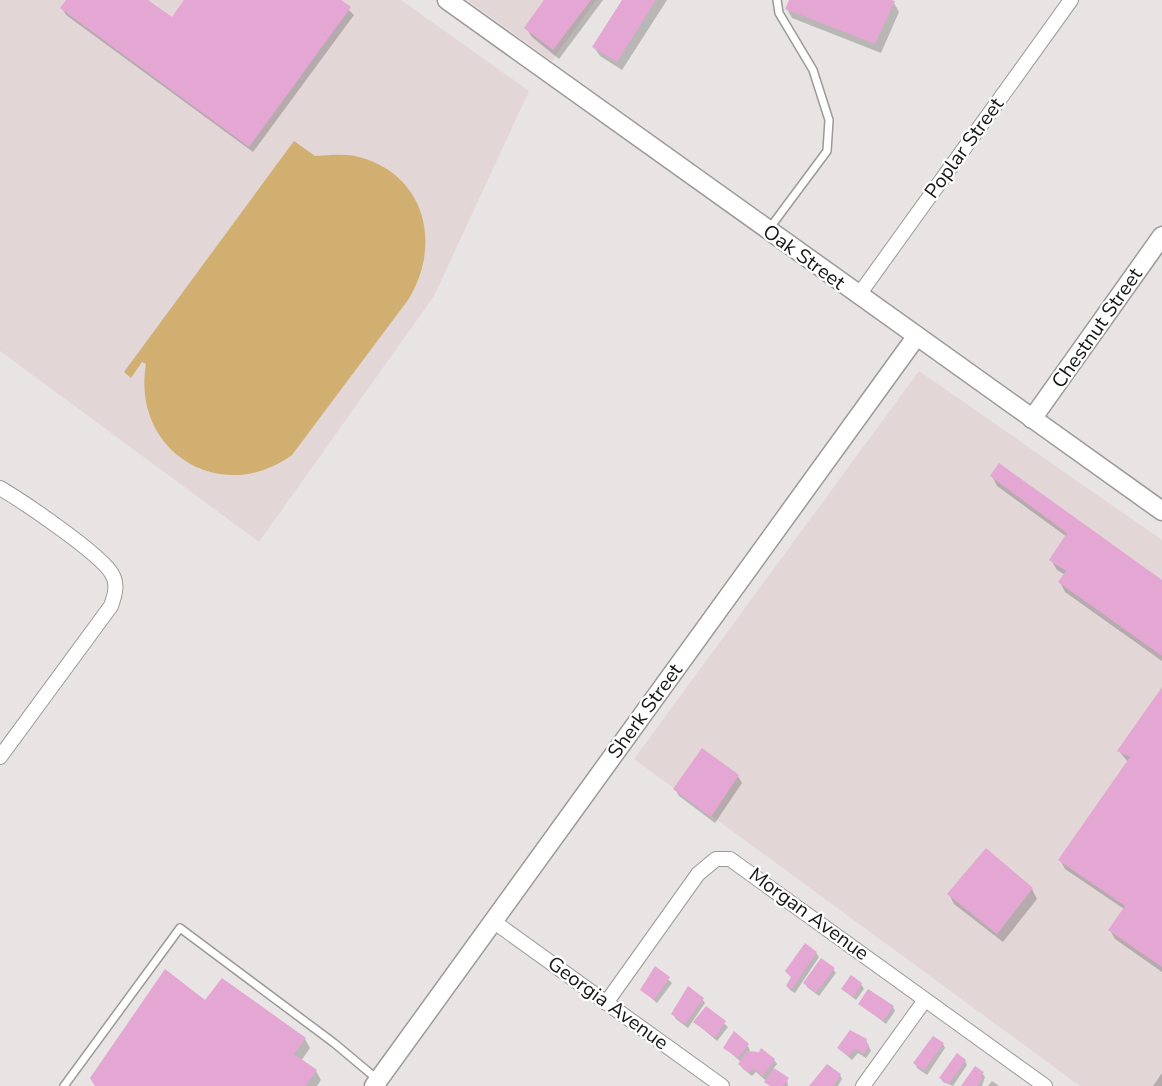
<svg xmlns="http://www.w3.org/2000/svg" width="1162" height="1086" viewBox="0 0 1162 1086" font-family="'Nunito Sans',sans-serif">
  <style>
    .built { fill: #e3d6d7 }
    .green { fill: #d0af71 }
    .shadow { fill: #0003 }
    .building { fill: #e4a6d2 }
    .lines { fill: none; stroke-linecap: round; stroke-linejoin: round }
    .lane-casing { stroke: #9d9999; stroke-width: 10 }
    .street-casing { stroke: #9d9999; stroke-width: 16 }
    .secondary-casing { stroke: #9d9999; stroke-width: 21 }
    .lane { stroke: #fff; stroke-width: 7 }
    .street { stroke: #fff; stroke-width: 14 }
    .secondary { stroke: #fff; stroke-width: 18 }
    .labels { text-anchor: middle; dominant-baseline: central; stroke-width: 4.5; stroke-linejoin: round; paint-order: stroke }
    .street-label { font-size: 20px; fill: #171616; stroke: #fff }
  </style>
  <rect width="100%" height="100%" fill="#e8e4e4"/>
  <path class="built" d="M 0,0 L 401,0 L 529,91 L 434,296 L 259,542 L 0,351 Z
    M 467,0 L 596,0 L 552,61 Z
    M 919,371 L 1162,540 L 1162,1086 L 1080,1086 L 634,759 Z"/>
  <path class="green" d="M 294,141 L 315,156 C 333,155 349,153 366,159 C 429,181 440,249 408,300 L 292,455 C 220,507 131,451 146,364 L 142,362 L 131,378 L 124,372 Z"/>
  <path class="shadow" d="M 68,0 L 146,0 L 172,19 L 186,0 L 339,0 L 354,15 L 253,152 L 66,15 L 62,8 Z
    M 546,0 L 603,0 L 559,59 L 532,37 L 526,28 Z
    M 624,0 L 667,0 L 622,70 L 600,56 L 594,47 Z
    M 790,0 L 887,0 L 894,3 L 899,12 L 881,53 L 792,18 L 787,9 Z
    M 992,476 L 1162,581 L 1162,661 L 1065,592 L 1060,582 L 1065,575 L 1057,570 L 1051,560 L 1067,537 L 997,486 Z
    M 1162,689 L 1162,972 L 1115,939 L 1110,930 L 1124,909 L 1065,869 L 1060,860 L 1128,762 L 1119,751 Z
    M 738,776 L 742,783 L 715,823 L 679,796 L 675,789 Z
    M 1032,889 L 1037,899 L 1003,942 L 954,904 L 949,894 Z
    M 816,953 L 819,957 L 795,993 L 790,990 L 787,986 Z
    M 656,968 L 672,983 L 657,1003 L 642,990 Z
    M 833,969 L 836,973 L 819,996 L 807,987 L 805,983 Z
    M 861,984 L 864,989 L 856,1000 L 843,990 Z
    M 702,999 L 705,1003 L 688,1028 L 676,1019 L 673,1014 Z
    M 205,1002 L 305,1039 L 310,1048 L 301,1061 L 316,1071 L 321,1080 L 317,1086 L 96,1086 Z
    M 860,1004 L 893,1007 L 895,1011 L 886,1024 Z
    M 706,1008 L 728,1027 L 717,1041 L 695,1022 Z
    M 866,1040 L 871,1051 L 866,1058 L 858,1053 L 852,1060 L 838,1048 Z
    M 943,1044 L 945,1048 L 927,1075 L 917,1068 L 915,1063 Z
    M 747,1045 L 750,1050 L 748,1053 L 774,1060 L 777,1064 L 773,1069 L 787,1079 L 788,1086 L 772,1086 L 756,1072 L 752,1076 L 742,1068 L 741,1062 L 725,1048 Z
    M 965,1061 L 967,1065 L 953,1086 L 943,1082 L 941,1078 Z
    M 982,1073 L 985,1077 L 982,1086 L 962,1086 Z
    M 1162,1073 L 1162,1086 L 1153,1086 Z
    M 840,1075 L 842,1079 L 838,1086 L 811,1086 Z
    M 992,1081 L 999,1086 L 988,1086 Z"/>
  <path class="building" d="M 66,0 L 148,0 L 172,17 L 184,0 L 341,0 L 351,7 L 249,147 L 60,8 Z
    M 544,0 L 591,0 L 553,50 L 524,28 Z
    M 622,0 L 656,0 L 617,62 L 592,47 Z
    M 789,0 L 891,0 L 895,1 L 875,44 L 785,9 Z
    M 999,463 L 1162,580 L 1162,656 L 1058,582 L 1066,571 L 1049,560 L 1067,533 L 990,476 Z
    M 1162,687 L 1162,967 L 1108,930 L 1125,906 L 1058,860 L 1130,757 L 1117,751 Z
    M 702,748 L 739,775 L 711,817 L 673,789 Z
    M 986,848 L 1033,888 L 997,934 L 947,894 Z
    M 805,943 L 817,952 L 792,989 L 786,986 L 791,977 L 785,971 Z
    M 821,958 L 835,968 L 816,993 L 803,983 Z
    M 655,966 L 670,977 L 654,1000 L 640,990 Z
    M 165,969 L 205,1000 L 222,978 L 306,1038 L 294,1054 L 317,1070 L 305,1086 L 95,1086 L 90,1078 Z
    M 851,975 L 862,983 L 854,997 L 841,989 Z
    M 688,986 L 704,998 L 685,1024 L 671,1014 Z
    M 868,989 L 894,1006 L 883,1021 L 858,1004 Z
    M 706,1006 L 726,1021 L 715,1038 L 693,1022 Z
    M 850,1030 L 867,1039 L 866,1042 L 869,1045 L 864,1054 L 855,1049 L 849,1056 L 837,1048 Z
    M 734,1031 L 749,1044 L 738,1058 L 723,1048 Z
    M 933,1036 L 944,1043 L 924,1071 L 913,1063 Z
    M 761,1048 L 775,1059 L 763,1076 L 753,1069 L 749,1073 L 738,1064 L 747,1051 L 759,1052 Z
    M 957,1053 L 966,1060 L 949,1084 L 939,1078 Z
    M 827,1064 L 841,1074 L 833,1086 L 809,1086 Z
    M 975,1066 L 984,1072 L 980,1077 L 983,1079 L 977,1086 L 961,1086 Z
    M 774,1068 L 789,1078 L 783,1086 L 770,1086 L 764,1082 Z"/>
  <g class="lines">
    <g class="lane-casing">
      <path id="lane" d="M 769,229 L 827,151 L 829,120 L 813,70 L 779,13 L 777,0
        M 64,1086 L 180,928 L 334,1043 L 377,1079"/>
    </g>
    <g class="street-casing">
      <path id="street" d="M 858,296 L 1071,0
        M 0,488 C 22,501 101,554 112,574 C 118,584 115,595 111,606 L 0,757
        M 493,921 L 722,1086
        M 606,1003 L 698,874 L 716,859 L 730,859 L 1045,1086
        M 863,1086 L 925,1000"/>
    </g>
    <g class="secondary-casing">
      <path id="secondary" d="M 447,0 L 1162,511
        M 1032,419 L 1162,236
        M 374,1086 L 916,337"/>
    </g>
    <use href="#lane" class="lane"/>
    <use href="#street" class="street"/>
    <use href="#secondary" class="secondary"/>
  </g>
  <g class="labels">
    <g class="street-label">
      <text transform="translate(964 148) rotate(-54)">Poplar Street</text>
      <text transform="translate(804 257) rotate(36)">Oak Street</text>
      <text transform="translate(1097 328) rotate(-55)">Chestnut Street</text>
      <text transform="translate(645 711) rotate(-54)">Sherk Street</text>
      <text transform="translate(809 914) rotate(36)">Morgan Avenue</text>
      <text transform="translate(608 1003) rotate(36)">Georgia Avenue</text>
    </g>
  </g>
</svg>
